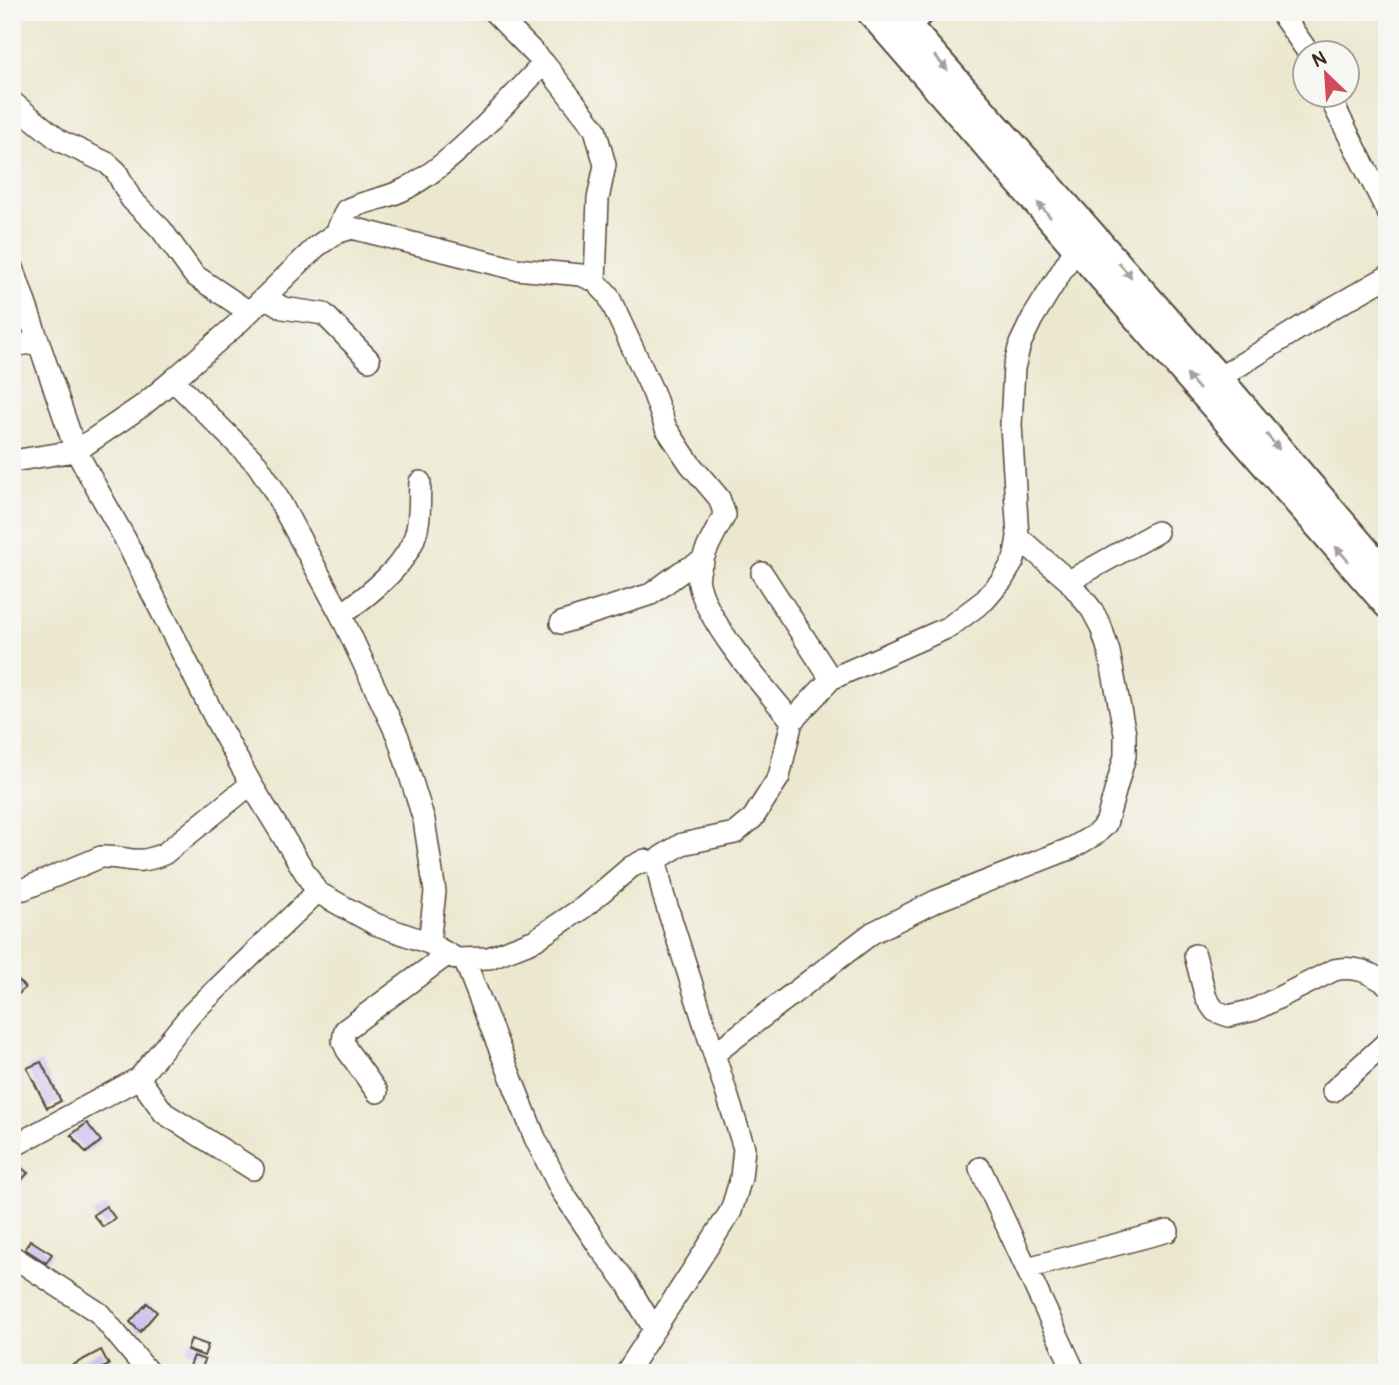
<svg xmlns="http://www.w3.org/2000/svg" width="1399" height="1385" viewBox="0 0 1399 1385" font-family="Pangolin,sans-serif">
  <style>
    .building { fill: #c8b9ef }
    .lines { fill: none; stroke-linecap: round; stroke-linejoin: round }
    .minor-casing { stroke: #564639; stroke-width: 24 }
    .major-casing { stroke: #564639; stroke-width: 30 }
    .minor { stroke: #fff; stroke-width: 21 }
    .major { stroke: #fff; stroke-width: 26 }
    .oneway { fill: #a79f9a }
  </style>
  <rect width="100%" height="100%" fill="#f6f6f2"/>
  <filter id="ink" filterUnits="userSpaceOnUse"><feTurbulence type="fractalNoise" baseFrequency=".0143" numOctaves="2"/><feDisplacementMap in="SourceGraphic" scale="14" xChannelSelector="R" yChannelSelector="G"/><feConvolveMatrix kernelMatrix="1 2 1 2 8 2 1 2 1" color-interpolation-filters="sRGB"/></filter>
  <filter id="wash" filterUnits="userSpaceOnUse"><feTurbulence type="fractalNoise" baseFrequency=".00686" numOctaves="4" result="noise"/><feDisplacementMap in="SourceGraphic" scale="28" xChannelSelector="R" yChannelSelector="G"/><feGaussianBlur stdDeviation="1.57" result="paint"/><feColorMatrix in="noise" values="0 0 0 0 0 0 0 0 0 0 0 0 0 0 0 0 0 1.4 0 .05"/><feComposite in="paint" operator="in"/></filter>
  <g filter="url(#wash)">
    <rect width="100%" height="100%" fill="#ece8d0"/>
    <g id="blocks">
      <path class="building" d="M 12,974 L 25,988 L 12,1000 Z
        M 41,1062 L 61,1101 L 47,1108 L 27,1068 Z
        M 87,1123 L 101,1141 L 86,1153 L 71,1135 Z
        M 12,1160 L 28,1173 L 18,1184 L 12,1178 Z
        M 106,1206 L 115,1218 L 103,1227 L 93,1215 Z
        M 30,1240 L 52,1254 L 46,1263 L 25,1249 Z
        M 147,1303 L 157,1312 L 140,1332 L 130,1322 Z
        M 191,1339 L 208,1345 L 204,1356 L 187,1350 Z
        M 101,1350 L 109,1365 L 93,1373 L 58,1373 Z
        M 194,1356 L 205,1360 L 200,1373 L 187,1373 Z"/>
    </g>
  </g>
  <g filter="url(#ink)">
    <use href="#blocks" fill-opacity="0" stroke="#564639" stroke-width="2"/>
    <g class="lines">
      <g class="minor-casing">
        <path id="minor" d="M 494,12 L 544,63 L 595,129 L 605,165 L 598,199 L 595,281
          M 1280,12 L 1308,52
          M 906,24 L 927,12
          M 1328,94 L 1387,211
          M 12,102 L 60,141 L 107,163 L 116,171 L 131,199 L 161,229 L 194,275 L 249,312
          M 336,233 L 346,210 C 365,200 388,199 407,188 C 458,160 504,105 544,63
          M 12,265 L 76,451 L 142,406 L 173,380 L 257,464 L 272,487 L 341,615 L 398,737 L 424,820 L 435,892 L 429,943
          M 265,297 L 283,308 L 324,314 L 369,360
          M 12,346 L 39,342
          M 1219,378 L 1327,311 L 1387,277
          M 173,380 L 235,326 L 316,247 L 336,233 L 352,228 L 516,269 L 581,275 L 595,281 L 608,295 L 653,392 L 666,428 L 690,464 L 719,498 L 725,515 C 716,530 695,567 699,584 C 708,625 764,687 792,721
          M 12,461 L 76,451 L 124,537 L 218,724 L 251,784 L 317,892 L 375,924 L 429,943 L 457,959 L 489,958 L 535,940 L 584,907 L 631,867 L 645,860 L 657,865
          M 762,573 L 831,679
          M 1069,581 L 1157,532
          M 341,615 C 367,596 405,567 415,536 C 421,520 419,499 420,482
          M 561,623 L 651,594 L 681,572 L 703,561
          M 12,891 L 24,889 L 101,857 C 130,856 132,867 164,854 L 251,784
          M 1195,955 L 1206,998 L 1215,1011 L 1229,1016 L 1254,1010 L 1334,970 C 1355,965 1369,972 1387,984
          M 464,959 L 535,1138 L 561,1190 L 600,1248 L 626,1282 L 654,1329
          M 714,1054 L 872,933 L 936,901 L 1072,848 L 1096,834 L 1106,824 L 1125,756 L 1125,734 L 1109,652 L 1101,627 L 1092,610 L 1069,581 L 1018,537
          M 139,1078 L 164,1113 L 253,1169
          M 1333,1091 L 1387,1042
          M 377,1092 L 347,1050 L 343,1041 L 345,1030 L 448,954
          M 12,1147 L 139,1078 L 192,1013 L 317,892
          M 980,1168 L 1075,1373
          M 12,1256 L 99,1313 L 149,1373
          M 1027,1268 L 1168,1231
          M 626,1373 L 731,1211 L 741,1178 L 744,1148 L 663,894 L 657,865 L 661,857 L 682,844 L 735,833 L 753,818 L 779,777 L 792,721 L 831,679 L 949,627 L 985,600 L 1002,580 L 1014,560 L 1018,537 L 1011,425 L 1014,368 L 1020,344 L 1032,319 L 1076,248"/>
      </g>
      <g class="major-casing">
        <path id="major" d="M 870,12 L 1387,605
          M 896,12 L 1219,378 L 1387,575"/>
      </g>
      <use href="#minor" class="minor"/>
      <use href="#major" class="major"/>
    </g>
    <defs><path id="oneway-solid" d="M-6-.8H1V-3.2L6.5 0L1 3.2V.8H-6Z" transform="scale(1.75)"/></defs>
    <g class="oneway">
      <use href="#oneway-solid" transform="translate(941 63) rotate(48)"/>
      <use href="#oneway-solid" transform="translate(1044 210) rotate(-131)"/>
      <use href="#oneway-solid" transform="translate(1125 270) rotate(49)"/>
      <use href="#oneway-solid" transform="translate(1193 382) rotate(-131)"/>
      <use href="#oneway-solid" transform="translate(1273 442) rotate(50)"/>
      <use href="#oneway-solid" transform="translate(1342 554) rotate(-131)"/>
    </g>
  </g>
  <rect width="1399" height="1385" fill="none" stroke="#f6f6f2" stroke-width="42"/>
  <g transform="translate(1326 74) rotate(335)"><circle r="33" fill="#f6f6f2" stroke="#aba49d" stroke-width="2"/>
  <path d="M0-5L12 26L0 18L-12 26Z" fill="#d1495b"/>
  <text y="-10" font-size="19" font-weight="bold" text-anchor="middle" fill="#3b2a1e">N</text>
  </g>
</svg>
